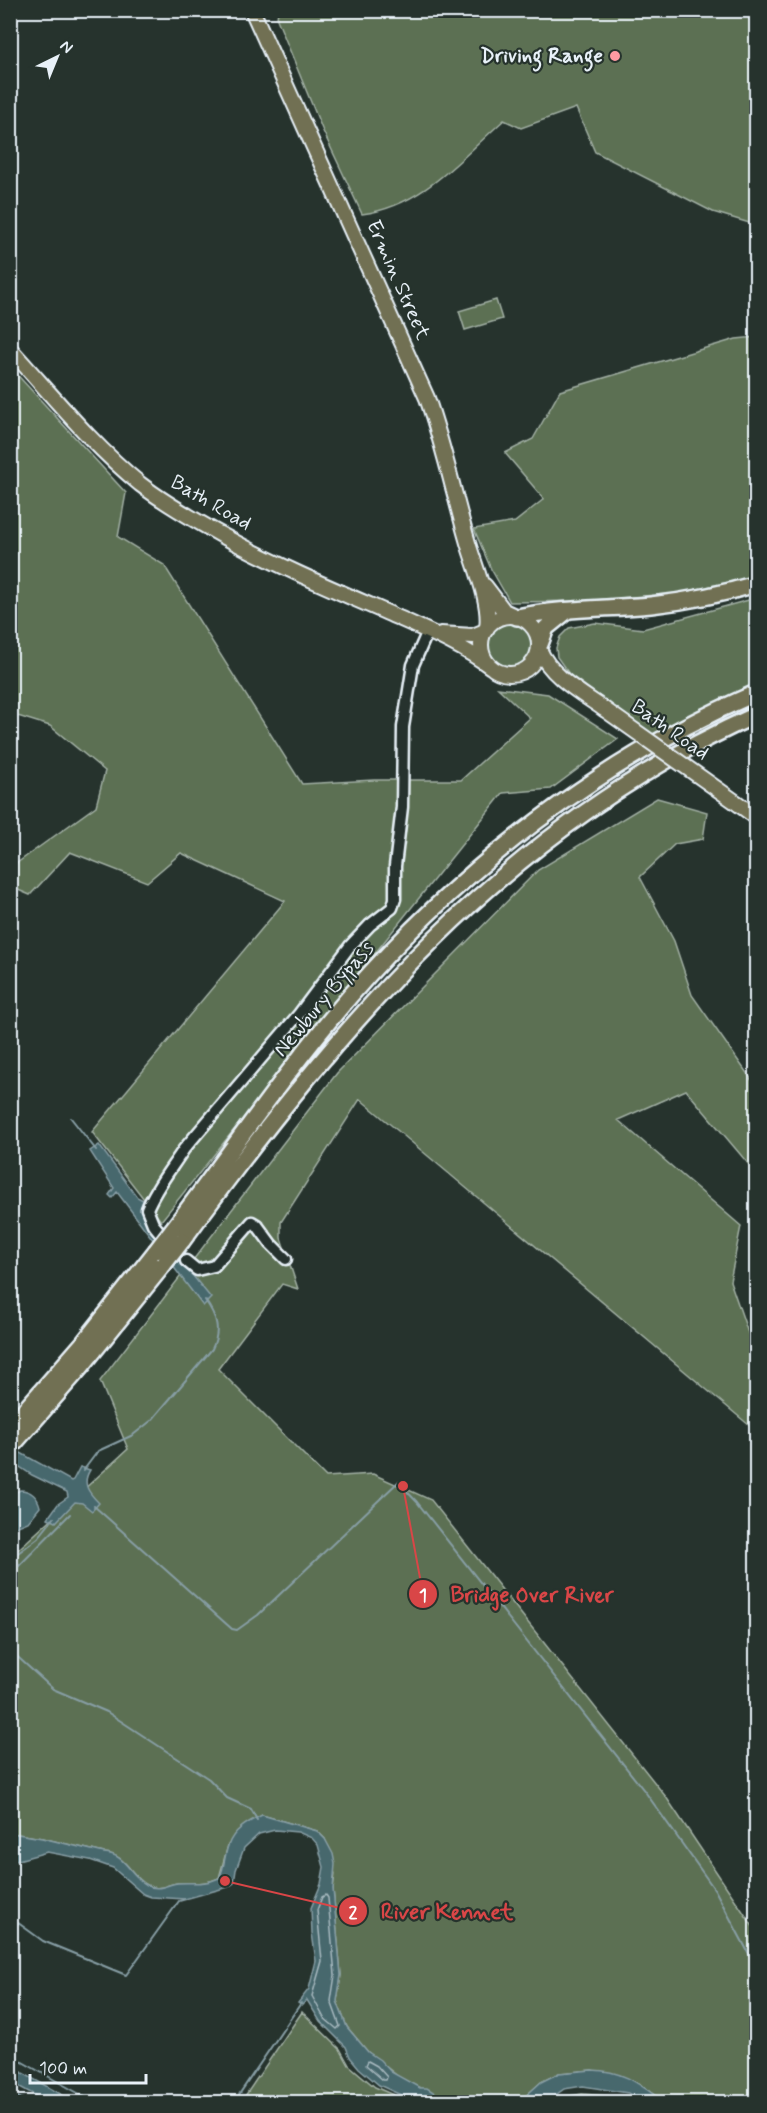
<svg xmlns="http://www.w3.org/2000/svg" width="767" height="2113" viewBox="0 0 767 2113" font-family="Mynerve,sans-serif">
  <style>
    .green { fill: #5c7052; stroke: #a2b0a5; stroke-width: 1.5 }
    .water { fill: #47676d; stroke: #879ea5; stroke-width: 1.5 }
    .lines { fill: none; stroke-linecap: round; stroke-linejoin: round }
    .shore { stroke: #a8bac0; stroke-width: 1.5 }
    .stream { stroke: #879ea5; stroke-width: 2 }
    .minor-casing { stroke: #e8f1f8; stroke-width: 15 }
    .major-casing { stroke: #e8f1f8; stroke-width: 18 }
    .highway-casing { stroke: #e8f1f8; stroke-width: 20 }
    .minor { stroke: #26332d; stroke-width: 10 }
    .major { stroke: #716f52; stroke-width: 14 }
    .highway { stroke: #716f52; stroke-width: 15 }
    .major-bridge-casing { stroke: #e8f1f8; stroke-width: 18; stroke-linecap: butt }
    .highway-bridge-casing { stroke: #e8f1f8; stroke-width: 20; stroke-linecap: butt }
    .major-bridge { stroke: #716f52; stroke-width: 14 }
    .highway-bridge { stroke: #716f52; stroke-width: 15 }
    .poi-dot { fill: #ff9aa2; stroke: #26332d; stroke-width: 2 }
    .labels { text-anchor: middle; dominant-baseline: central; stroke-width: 4.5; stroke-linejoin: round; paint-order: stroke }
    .poi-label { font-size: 21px; font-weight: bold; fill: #e8f1f8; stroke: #26332d; text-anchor: end }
    .street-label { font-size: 21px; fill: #e8f1f8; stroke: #26332d }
    .leader { fill: none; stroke: #d94647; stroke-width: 2 }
    .callout-dot { fill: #d94647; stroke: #26332d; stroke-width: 2 }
    .mark-label { font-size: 18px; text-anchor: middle; font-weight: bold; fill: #fff }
    .callout-label { font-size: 22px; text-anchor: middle; font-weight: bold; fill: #d94647; stroke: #26332d; stroke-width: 4.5; stroke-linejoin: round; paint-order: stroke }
  </style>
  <rect width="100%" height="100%" fill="#26332d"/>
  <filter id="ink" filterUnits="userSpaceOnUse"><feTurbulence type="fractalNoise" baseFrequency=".0167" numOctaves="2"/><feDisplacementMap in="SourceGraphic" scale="12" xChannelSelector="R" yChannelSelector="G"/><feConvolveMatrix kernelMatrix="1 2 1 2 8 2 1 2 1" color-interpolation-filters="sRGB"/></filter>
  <g filter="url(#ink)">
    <path class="green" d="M 278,10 L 756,11 L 756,225 L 713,212 L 595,152 L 576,108 L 521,128 L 504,120 C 461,158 422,207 362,214 L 322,129 L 277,19 Z
      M 496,300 L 502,319 L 465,330 L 459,311 Z
      M 756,337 L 756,576 L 679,593 L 584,601 L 510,602 L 491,569 L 474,529 L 515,522 L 544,499 L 505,453 L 533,439 L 560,391 L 736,339 Z
      M 11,368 L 126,493 L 118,537 L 164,565 L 302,784 L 374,780 L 461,780 L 530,718 L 498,688 L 548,694 L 618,739 L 551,789 L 503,793 L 161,1221 L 92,1132 L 285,901 L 181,853 L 147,882 L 70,852 L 30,895 L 11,887 L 10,868 L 96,806 L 105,771 L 50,726 L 11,714 Z
      M 756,598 L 756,684 L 654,736 L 569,674 L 557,657 L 556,648 L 560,637 L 569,628 L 595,623 L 643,629 Z
      M487 643a23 23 0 1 1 46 0a23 23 0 1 1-46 0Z
      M 657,798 L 707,812 L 703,839 L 675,844 L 640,877 L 674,941 L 692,995 L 756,1086 L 756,1173 L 686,1090 L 618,1120 L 741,1226 L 730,1281 L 756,1356 L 756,1431 L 360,1099 L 281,1222 L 281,1238 L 298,1289 L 282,1284 L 218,1369 L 326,1477 L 373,1474 L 431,1500 L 666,1797 L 756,1931 L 756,2102 L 664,2102 L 638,2083 L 592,2070 L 559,2073 L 541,2082 L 519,2102 L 449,2102 L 427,2089 L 420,2088 L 400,2078 L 368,2052 L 347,2027 L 337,2001 L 341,1975 L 333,1889 L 335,1874 L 325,1839 L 317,1831 L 262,1815 L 228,1845 L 219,1878 C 204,1885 194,1882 178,1883 C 167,1884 158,1892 147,1885 C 130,1875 126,1854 104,1853 L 42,1838 L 11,1833 L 11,1556 L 128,1449 L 100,1381 L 337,1073 L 538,870 Z
      M 302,2012 L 340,2049 L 349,2065 L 375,2087 L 409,2102 L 241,2102 Z
      M 582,2094 L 608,2096 L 623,2102 L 555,2102 L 563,2097 Z"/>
    <path class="water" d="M 99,1145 L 137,1197 L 143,1200 L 141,1207 L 144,1216 L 211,1298 L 203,1306 L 117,1192 L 112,1198 L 109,1195 L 114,1188 L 90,1151 Z
      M 10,1447 L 71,1481 L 73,1480 L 80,1467 L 90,1470 C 81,1484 89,1493 99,1503 L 92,1511 L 82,1503 L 75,1502 L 56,1522 L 48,1518 L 58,1504 L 68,1497 L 67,1492 L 32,1475 L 11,1461 Z
      M 20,1490 C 31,1490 38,1497 40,1507 L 28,1522 L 11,1529 L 11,1495 Z
      M 262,1815 L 317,1831 L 325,1839 L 333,1854 L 335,1864 L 333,1889 L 341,1975 L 337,2001 L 347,2027 L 368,2052 L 380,2060 L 391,2072 L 420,2088 L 427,2088 L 449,2102 L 416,2102 L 379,2085 L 359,2068 L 350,2057 L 346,2047 L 320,2021 L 307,2000 L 302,2005 L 298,2003 L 309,1989 L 316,1961 L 312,1933 L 311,1908 L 321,1884 L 324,1867 L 318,1845 L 312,1838 L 298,1832 L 275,1830 L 259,1834 L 244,1848 L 236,1870 L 234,1883 L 228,1887 L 185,1899 L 151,1897 L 143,1894 L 113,1868 L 90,1860 L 47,1852 L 11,1862 L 11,1833 L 42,1838 L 104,1853 C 126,1854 129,1875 147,1885 C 158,1892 167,1884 178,1883 C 194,1882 204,1885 219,1878 C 225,1868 224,1857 228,1846 C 233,1830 248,1822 262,1815 Z
      M 10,2066 L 75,2102 L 47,2102 L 11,2082 Z
      M 592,2070 C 625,2071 639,2084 664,2102 L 641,2102 L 628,2093 L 583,2086 L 564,2089 L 546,2102 L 519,2102 L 541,2082 L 559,2073 Z"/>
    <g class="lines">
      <path class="shore" d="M 326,1895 L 328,1898 L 335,1975 L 331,2001 L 340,2026 L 337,2029 L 324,2018 L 312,1996 L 322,1961 L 317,1910 L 322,1897 Z
        M 368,2061 L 377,2066 L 387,2077 L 386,2080 L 383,2080 L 366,2065 Z"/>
      <path class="stream" d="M 71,1118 L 96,1150
        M 83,1471 L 98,1451 L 133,1435 L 152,1420 L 212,1349 C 221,1330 217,1317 205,1300
        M 94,1506 L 232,1629 L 237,1630 L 258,1615 L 398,1482 L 417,1502 L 646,1793 L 715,1890 L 756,1967
        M 10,1559 L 38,1538 L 54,1518
        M 10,1575 L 70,1514
        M 10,1650 L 53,1689 L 107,1712 L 209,1779 L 227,1798 L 251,1809 L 257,1820
        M 10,1917 L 43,1941 L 126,1975 L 179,1901 L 186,1899
        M 10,2055 L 94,2102
        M 10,2093 L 27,2102
        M 234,2102 L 301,2003"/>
      <g class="minor-casing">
        <path id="minor" d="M 168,1242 L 153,1224 L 147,1209 C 156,1187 171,1169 184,1149 L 299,1014 L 350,946 L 370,925 L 392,908 L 395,899 L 395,866 L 402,807 L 403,727 L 413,665 L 428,631
          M 186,1261 L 197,1270 L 214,1266 L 252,1222 L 257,1225 L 271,1244 L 286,1259"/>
      </g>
      <g class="major-casing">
        <path id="major" d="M 252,10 L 427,398 C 444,446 454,495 468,543 C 475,567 491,603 487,628
          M 10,349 C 52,395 92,445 140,484 C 166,504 196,521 225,537 C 278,566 335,590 390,614 C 425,630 460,644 491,667
          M 485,586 L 504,611 L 515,616
          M481 645a29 29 0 1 1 58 0a29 29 0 1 1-58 0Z
          M 441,634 L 473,636 L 485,631
          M 539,649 C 550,676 581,693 604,709
          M 737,803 L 756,817"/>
      </g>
      <g class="highway-casing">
        <path id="highway" d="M 517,617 C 561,608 606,609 651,605 C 687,601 723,594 756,584
          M 540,644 L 546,628 L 567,611
          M 172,1230 C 232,1151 287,1069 351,995 C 461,868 602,759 756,693
          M 182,1241 C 340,1025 506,826 756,715
          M 10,1427 L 85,1341 L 156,1251
          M 10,1448 L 81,1367 L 164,1264"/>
      </g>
      <use href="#minor" class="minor"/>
      <use href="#major" class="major"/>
      <use href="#highway" class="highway"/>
      <g class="major-bridge-casing">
        <path id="major-bridge" d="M 604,709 L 737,803"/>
      </g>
      <g class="highway-bridge-casing">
        <path id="highway-bridge" d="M 156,1251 L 172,1230
          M 164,1264 L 182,1241"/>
      </g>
      <use href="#major-bridge" class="major-bridge"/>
      <use href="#highway-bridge" class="highway-bridge"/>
    </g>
  </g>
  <circle class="poi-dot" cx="615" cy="56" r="6"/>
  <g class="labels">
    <g class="poi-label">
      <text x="603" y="56">Driving Range</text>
    </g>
    <g class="street-label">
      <text transform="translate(398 280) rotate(66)">Ermin Street</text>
      <text transform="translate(211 503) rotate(30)">Bath Road</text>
      <text transform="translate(670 730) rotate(35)">Bath Road</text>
      <text transform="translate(324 999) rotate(-50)">Newbury Bypass</text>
    </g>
  </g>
  <path class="leader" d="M403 1486L423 1594M225 1881L353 1911"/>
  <g class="callout-dot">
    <circle cx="403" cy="1486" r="6"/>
    <circle cx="225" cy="1881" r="6"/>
    <circle cx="423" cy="1594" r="15"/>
    <circle cx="353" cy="1911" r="15"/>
  </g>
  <g class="mark-label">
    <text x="423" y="1601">1</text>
    <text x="353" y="1918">2</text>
  </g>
  <g class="callout-label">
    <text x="532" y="1602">Bridge Over River</text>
    <text x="447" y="1919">River Kennet</text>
  </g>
  <rect width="767" height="2113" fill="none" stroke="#26332d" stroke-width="36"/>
  <rect x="18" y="18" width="731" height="2077" fill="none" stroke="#e8f1f8" stroke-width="2" filter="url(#ink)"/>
  <g transform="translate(57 57) rotate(43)" stroke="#26332d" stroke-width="4.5" paint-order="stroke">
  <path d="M0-4.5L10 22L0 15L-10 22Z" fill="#e8f1f8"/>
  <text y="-9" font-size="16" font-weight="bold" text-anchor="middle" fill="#e8f1f8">N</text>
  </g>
  <path d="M30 2074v9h116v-9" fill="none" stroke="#e8f1f8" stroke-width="3"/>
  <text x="39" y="2074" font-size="18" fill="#e8f1f8" stroke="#26332d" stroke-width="4.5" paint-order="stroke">100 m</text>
</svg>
